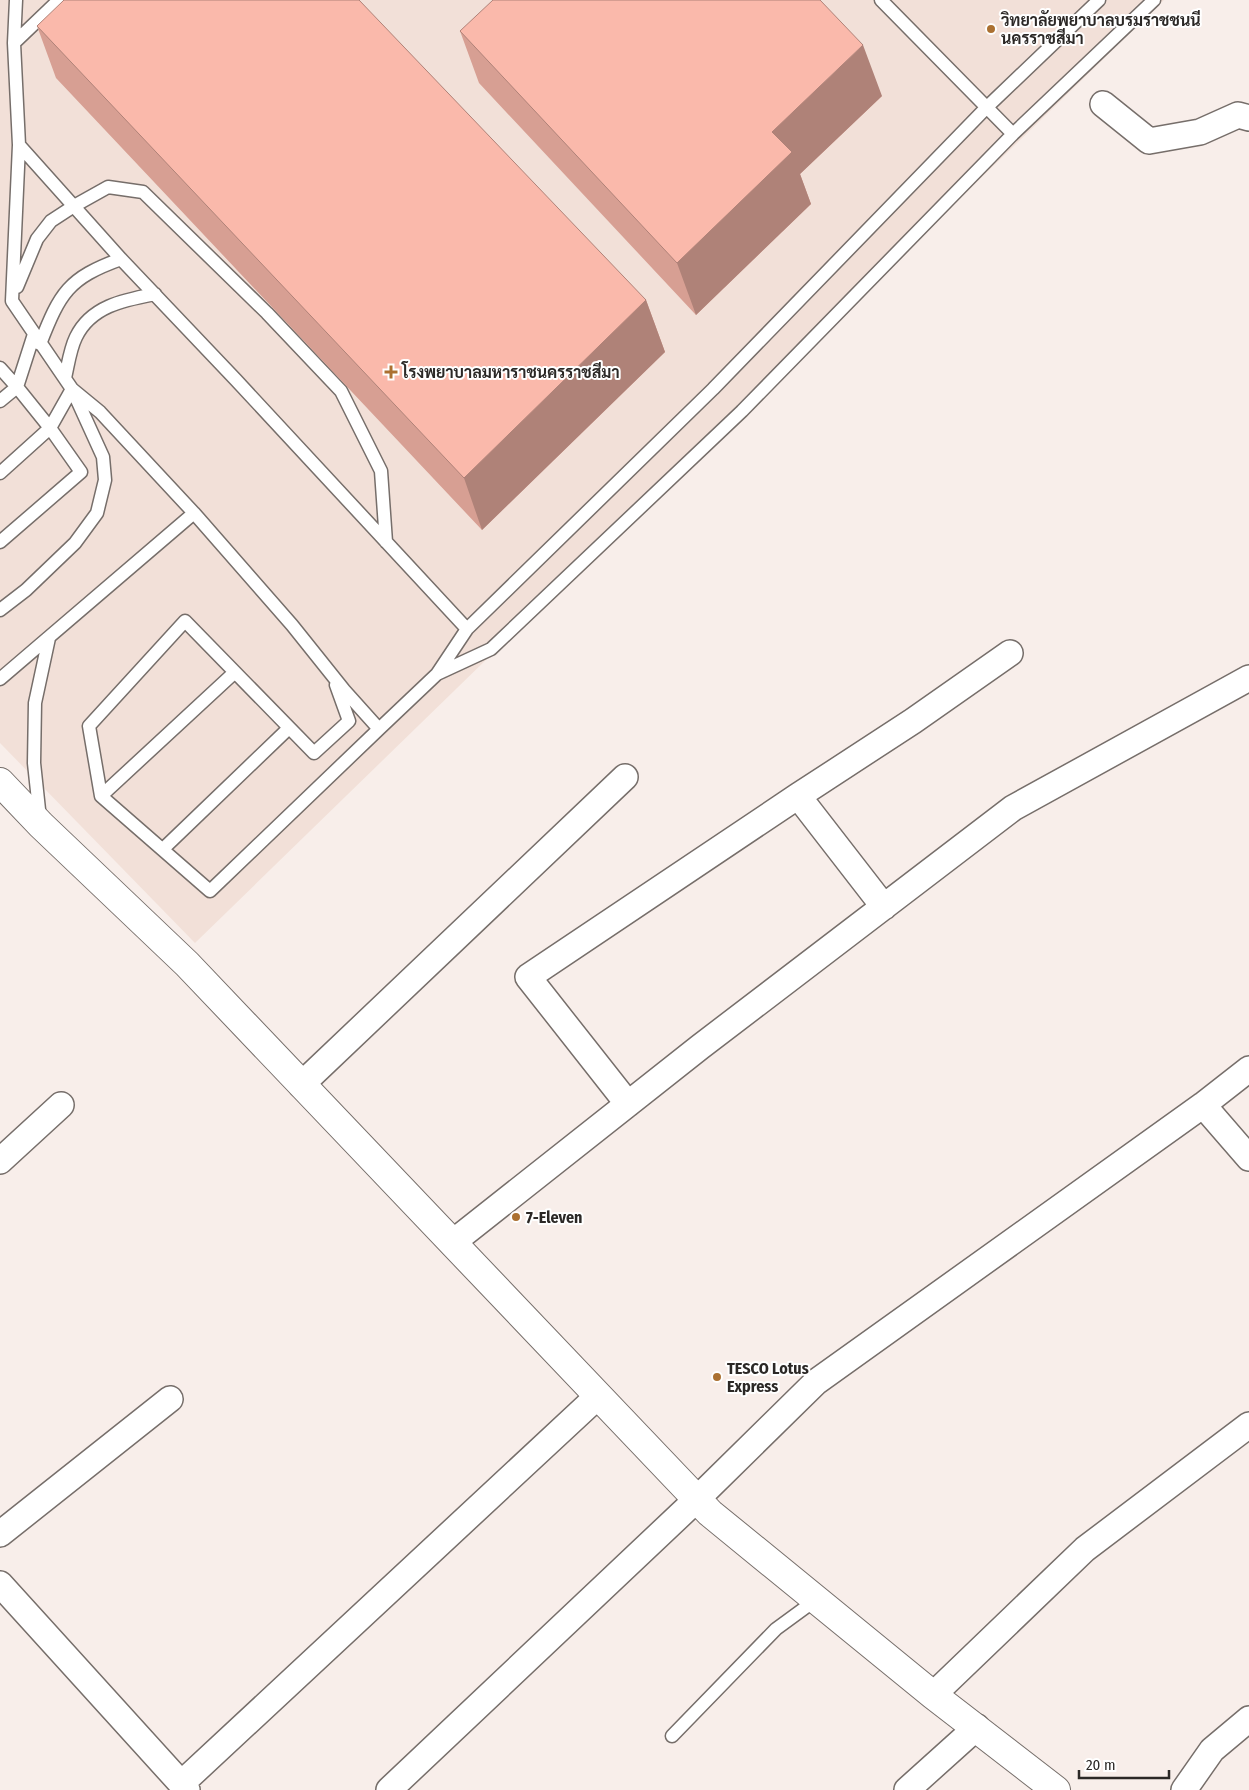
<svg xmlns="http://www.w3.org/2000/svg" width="1249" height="1790" viewBox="0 0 1249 1790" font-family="'Fira Sans Condensed',Sarabun,sans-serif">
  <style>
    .built { fill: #f2e0d8 }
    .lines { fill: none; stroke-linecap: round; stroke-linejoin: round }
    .service-casing { stroke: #766e6a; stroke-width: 15 }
    .minor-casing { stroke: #766e6a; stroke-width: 28 }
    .tertiary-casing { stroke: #766e6a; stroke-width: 30 }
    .service { stroke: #fff; stroke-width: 12 }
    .minor { stroke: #fff; stroke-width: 25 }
    .tertiary { stroke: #fff; stroke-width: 28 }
    .wall { fill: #d79f93 }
    .shaded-wall { fill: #af8278 }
    .building { fill: #fab9ab; stroke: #af8278 }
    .poi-dot { fill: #ab7031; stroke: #fff; stroke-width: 2 }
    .labels { text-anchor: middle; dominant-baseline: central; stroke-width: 4; stroke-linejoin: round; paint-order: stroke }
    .poi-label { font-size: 16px; font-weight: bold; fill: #2b2826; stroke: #fff; text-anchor: start }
  </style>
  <rect width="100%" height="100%" fill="#f8eeea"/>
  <path class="built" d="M 0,0 L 1164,0 L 195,943 L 0,743 Z"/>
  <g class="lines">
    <g class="service-casing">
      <path id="service" d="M 881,0 L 1013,134
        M 14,43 L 59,0
        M 19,145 L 121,259 L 236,380 L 467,629 L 437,674 L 379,729 L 344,690 L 292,625 L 194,513 L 100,412 L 72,389
        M 17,287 L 37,239 L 51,221 L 74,206 L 108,187 L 143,192 L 267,313 L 341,391 L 381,471 L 386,542
        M 40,344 C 60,293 68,278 121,259
        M 0,368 L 17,387
        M 65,378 C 68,365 70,349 76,337 C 91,306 124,300 155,294
        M 17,387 L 34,334
        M 0,401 L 17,387 L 50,428 L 81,472 L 0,542
        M 0,473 L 50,428 L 72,389
        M 0,610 L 26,590 L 75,543 L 97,513 L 105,480 L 103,457 L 72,389 L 12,301 L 19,145 L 14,43 L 16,0
        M 467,629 L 713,389 L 986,108 L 1099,0
        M 437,674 L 491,649 L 742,411 L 1013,134 L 1154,0
        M 0,679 L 194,513
        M 336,685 L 349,721 L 314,753 L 185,621 L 89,726 L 101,796 L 210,891 L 379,729
        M 101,796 L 235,672
        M 40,819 L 34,763 L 35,703 L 49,638
        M 163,849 L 289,728
        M 672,1736 L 776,1629 L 817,1599"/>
    </g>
    <g class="minor-casing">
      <path id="minor" d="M 1103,104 L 1149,141 L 1200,132 L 1238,115 L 1249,118
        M 798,796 L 884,907
        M 301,1085 L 625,777
        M 628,1104 L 528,977 L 798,796 L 913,721 L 1010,653
        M 1203,1105 L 1249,1158
        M 0,1161 L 61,1105
        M 452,1243 L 700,1047 L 1013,808 L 1249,678
        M 0,1534 L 170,1399
        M 0,1584 L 187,1790
        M 933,1695 L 1085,1549 L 1249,1425
        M 181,1784 L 598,1396
        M 389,1790 L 697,1499 L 816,1382 L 1203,1105 L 1249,1069
        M 907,1790 L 977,1727
        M 1184,1790 L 1212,1750 L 1249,1719"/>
    </g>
    <g class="tertiary-casing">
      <path id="tertiary" d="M 0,782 L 41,825 L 187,964 L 710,1513 L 933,1695 L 1056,1790"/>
    </g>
    <use href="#service" class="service"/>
    <use href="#minor" class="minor"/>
    <use href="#tertiary" class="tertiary"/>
  </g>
  <path class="wall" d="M 37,26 L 646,300 L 665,352 L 482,530 L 56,78 Z
    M 460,31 L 882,96 L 800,174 L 811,204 L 696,315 L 479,83 Z"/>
  <path class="shaded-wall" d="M 863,45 L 882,96 L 800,174 L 811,204 L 696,315 L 677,263 L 772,132 Z
    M 646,300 L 665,352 L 482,530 L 464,478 Z"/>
  <path class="building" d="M 64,0 L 359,0 L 646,300 L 464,478 L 37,26 Z
    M 493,0 L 820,0 L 863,45 L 772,132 L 792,152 L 677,263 L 460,31 Z"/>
  <g class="poi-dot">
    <circle cx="991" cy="29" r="5"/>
    <path d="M388.5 364.5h5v5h5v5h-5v5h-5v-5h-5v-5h5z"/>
    <circle cx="516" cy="1217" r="5"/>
    <circle cx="717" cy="1377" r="5"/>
  </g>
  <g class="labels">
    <g class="poi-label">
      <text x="1001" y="20">วิทยาลัยพยาบาลบรมราชชนนี<tspan x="1001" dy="18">นครราชสีมา</tspan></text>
      <text x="402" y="372">โรงพยาบาลมหาราชนครราชสีมา</text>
      <text x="526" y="1217">7-Eleven</text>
      <text x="727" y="1368">TESCO Lotus<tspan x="727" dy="18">Express</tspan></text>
    </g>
  </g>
  <path d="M1079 1770v8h90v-8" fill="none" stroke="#2b2826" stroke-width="2.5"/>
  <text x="1086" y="1770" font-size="15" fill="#2b2826" stroke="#ffffff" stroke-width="4" paint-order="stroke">20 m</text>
</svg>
